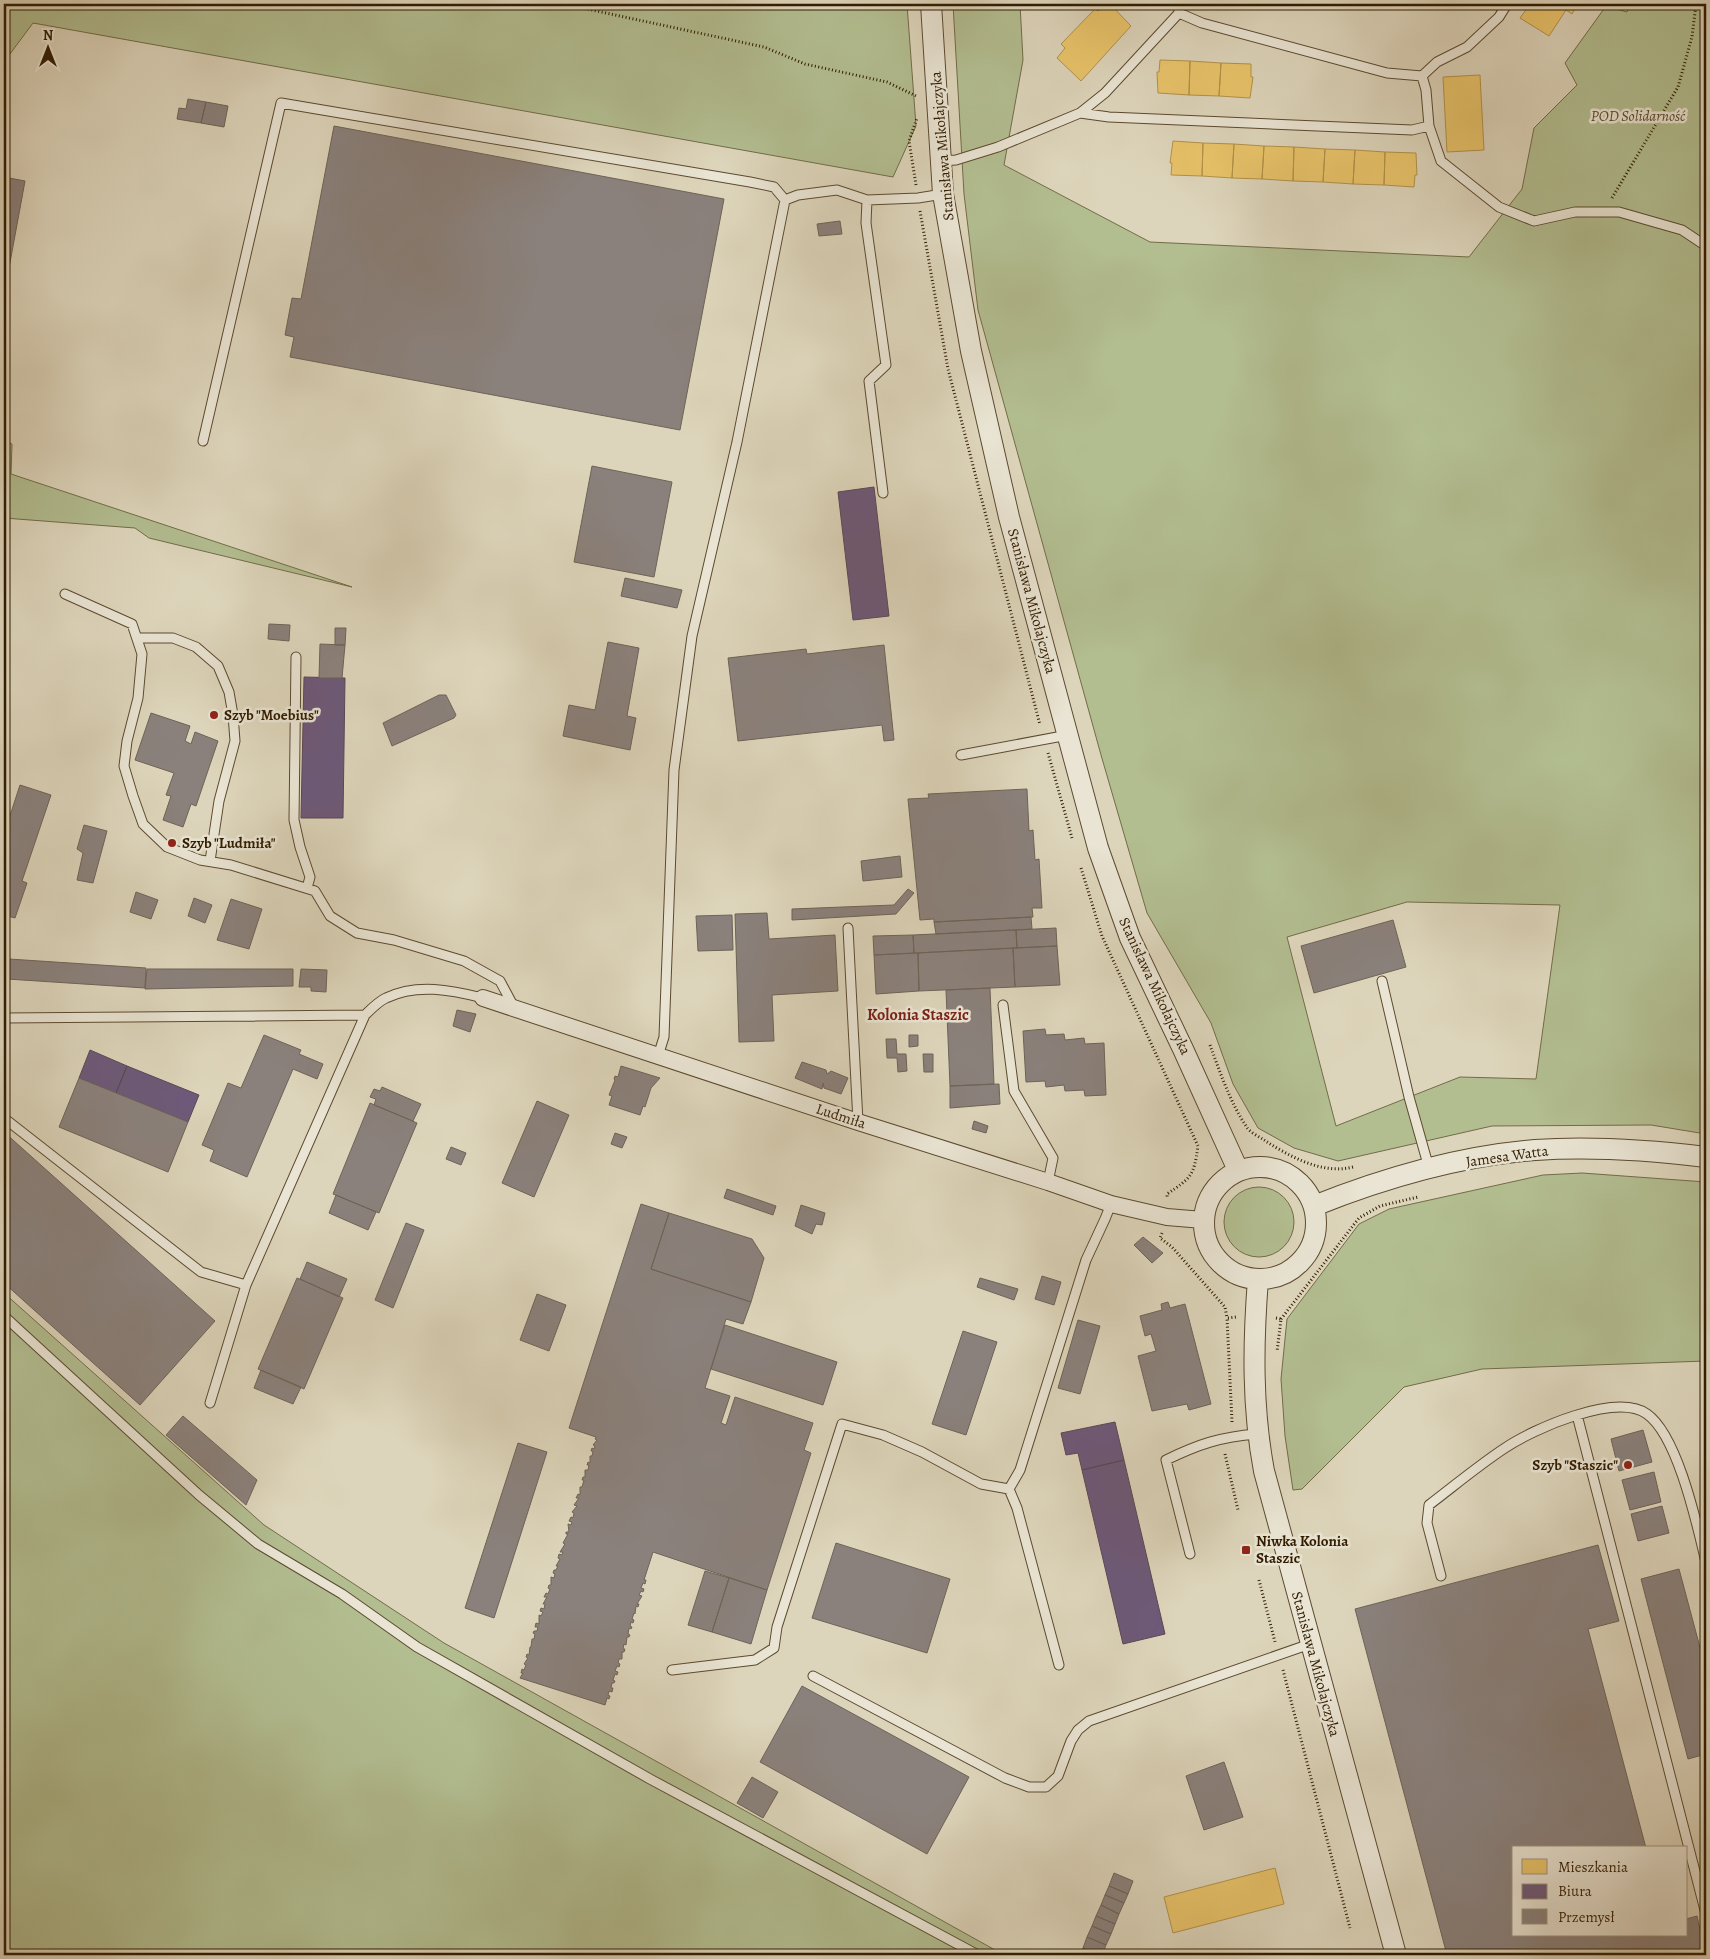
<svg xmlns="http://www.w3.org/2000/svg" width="1710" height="1959" viewBox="0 0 1710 1959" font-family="Alegreya,serif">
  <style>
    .green { fill: #b2bd90; stroke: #726c48; fill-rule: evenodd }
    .homes { fill: #e9c46a; stroke: #b2924a }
    .offices { fill: #6d597a; stroke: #5b4755 }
    .industry { fill: #8a817c; stroke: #6f6357 }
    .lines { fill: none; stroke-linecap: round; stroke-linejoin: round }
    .service-casing { stroke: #5c4a2f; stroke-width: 11 }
    .minor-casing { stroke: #5c4a2f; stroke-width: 18 }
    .tertiary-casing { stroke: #5c4a2f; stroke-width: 22 }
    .path { stroke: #311c00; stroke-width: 3; stroke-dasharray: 1 2.5; stroke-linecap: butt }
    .service { stroke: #e9e4d3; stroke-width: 9 }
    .minor { stroke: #e9e4d3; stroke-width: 16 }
    .tertiary { stroke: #e9e4d3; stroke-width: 20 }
    .poi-dot { fill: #8f2418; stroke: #e9e4d3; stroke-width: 2 }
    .labels { text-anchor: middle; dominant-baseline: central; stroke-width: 5; stroke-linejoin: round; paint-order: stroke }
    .park-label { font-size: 15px; font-style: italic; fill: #584c2b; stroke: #e9e4d3 }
    .street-label { font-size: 15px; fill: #311c00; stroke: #e9e4d3 }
    .poi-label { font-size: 15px; font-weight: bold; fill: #311c00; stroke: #e9e4d3; text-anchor: start }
    .neighbourhood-label { font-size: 16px; font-weight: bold; fill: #7a1f14; stroke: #e9e4d3 }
  </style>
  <rect width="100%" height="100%" fill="#ddd5bb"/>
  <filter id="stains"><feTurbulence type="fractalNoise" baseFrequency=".004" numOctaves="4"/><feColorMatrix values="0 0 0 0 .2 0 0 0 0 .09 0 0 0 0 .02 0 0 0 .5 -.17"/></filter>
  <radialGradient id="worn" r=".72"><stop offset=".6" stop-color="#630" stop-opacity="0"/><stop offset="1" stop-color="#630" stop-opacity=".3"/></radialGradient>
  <path class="green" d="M 4,4 L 907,4 L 916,126 L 893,177 L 33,23 L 4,62 Z
    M 953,4 L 1020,4 L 1023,60 L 1004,165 L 1150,242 L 1469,257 L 1522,189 L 1534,128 L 1577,85 L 1565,63 L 1606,6 L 1627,12 L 1629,4 L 1706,4 L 1706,1134 L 1651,1125 L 1492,1126 L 1338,1161 L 1294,1148 L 1258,1128 L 1233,1084 L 1211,1023 L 1147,913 L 1101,755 L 978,310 L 964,194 ZM 1407,902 L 1560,905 L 1536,1079 L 1460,1077 L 1336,1126 L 1287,937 Z
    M 4,440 L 12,444 L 11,474 L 352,587 L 149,538 L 135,528 L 4,518 Z
    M 1582,1173 L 1706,1182 L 1706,1361 L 1482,1369 L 1404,1387 L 1302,1489 L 1293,1490 L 1285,1436 L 1281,1379 L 1287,1319 L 1359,1224 L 1389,1209 L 1543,1175 Z
    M1224 1222a35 35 0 1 1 70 0a35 35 0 1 1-70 0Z
    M 4,1293 L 264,1525 L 444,1643 L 1004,1955 L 4,1955 Z"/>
  <path class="homes" d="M 1105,4 L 1110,4 L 1131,26 L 1081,81 L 1057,58 L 1065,48 L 1061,44 L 1095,9 L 1098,11 Z
    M 1530,4 L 1570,4 L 1576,7 L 1572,14 L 1566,10 L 1549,36 L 1520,18 Z
    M 1160,60 L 1190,61 L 1189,95 L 1158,93 L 1157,72 L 1159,72 Z
    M 1190,61 L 1221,63 L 1219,96 L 1189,95 Z
    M 1221,63 L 1251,64 L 1251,77 L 1253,77 L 1250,98 L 1219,96 Z
    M 1480,75 L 1484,150 L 1447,152 L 1443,77 Z
    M 1173,141 L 1203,143 L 1202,176 L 1171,175 L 1172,163 L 1170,163 Z
    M 1203,143 L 1234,144 L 1232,178 L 1202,176 Z
    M 1234,144 L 1264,146 L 1262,179 L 1232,178 Z
    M 1264,146 L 1294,147 L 1293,181 L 1262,179 Z
    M 1294,147 L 1325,149 L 1323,182 L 1293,181 Z
    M 1325,149 L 1355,150 L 1353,184 L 1323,182 Z
    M 1355,150 L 1385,152 L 1384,185 L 1353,184 Z
    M 1385,152 L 1416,153 L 1417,175 L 1415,175 L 1414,187 L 1384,185 Z
    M 1275,1868 L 1284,1904 L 1173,1933 L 1164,1897 Z"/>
  <path class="offices" d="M 874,487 L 889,616 L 853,620 L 838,492 Z
    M 304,677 L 345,678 L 343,818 L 301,818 Z
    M 90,1050 L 127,1066 L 116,1093 L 79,1078 Z
    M 127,1066 L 199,1095 L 188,1122 L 116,1093 Z
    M 1115,1422 L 1124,1460 L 1082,1470 L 1078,1453 L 1066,1455 L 1061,1433 Z
    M 1124,1460 L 1165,1634 L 1123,1644 L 1082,1470 Z"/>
  <path class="industry" d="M 188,99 L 206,102 L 201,123 L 177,119 L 179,108 L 186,109 Z
    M 206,102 L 228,106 L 224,127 L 201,123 Z
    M 334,126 L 724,199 L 680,430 L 290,357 L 294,337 L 285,335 L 292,298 L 301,299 Z
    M 4,177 L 25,181 L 4,295 Z
    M 840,221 L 842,234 L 819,236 L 817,224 Z
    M 592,466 L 672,482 L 654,577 L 574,562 Z
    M 625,578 L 682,590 L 677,608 L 621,596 Z
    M 269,624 L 290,625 L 289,641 L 268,639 Z
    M 335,628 L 346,628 L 345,645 L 335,645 Z
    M 608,642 L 639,648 L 627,716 L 636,718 L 630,750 L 563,736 L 569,705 L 595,710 Z
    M 320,644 L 345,645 L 342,678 L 319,678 Z
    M 884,645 L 894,740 L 884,741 L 882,725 L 738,741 L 728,658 L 806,649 L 807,654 Z
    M 439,695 L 446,695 L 456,715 L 454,718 L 392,746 L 383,723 Z
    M 151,713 L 190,726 L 185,741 L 191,744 L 195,732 L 218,741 L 196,806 L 191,804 L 183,827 L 163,820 L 171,796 L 166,795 L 174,773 L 135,760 Z
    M 20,785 L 51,795 L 22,881 L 27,883 L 15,918 L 4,915 L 4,834 Z
    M 1027,789 L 1029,831 L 1033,830 L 1035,860 L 1039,859 L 1042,908 L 1032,908 L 1033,917 L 934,922 L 934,919 L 920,920 L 908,799 L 929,798 L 928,794 Z
    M 84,825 L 107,831 L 93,883 L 77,880 L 83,853 L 77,849 Z
    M 900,856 L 902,877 L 863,881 L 861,861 Z
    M 908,889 L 914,893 L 896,914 L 792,920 L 792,909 L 894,905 Z
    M 136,892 L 158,900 L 151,919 L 130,912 Z
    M 194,898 L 212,905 L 205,923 L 188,916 Z
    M 231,899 L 262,909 L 249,949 L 217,940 Z
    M 767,913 L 769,939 L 835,935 L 838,991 L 772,995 L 774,1041 L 739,1042 L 735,914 Z
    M 732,915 L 733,950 L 698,951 L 696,916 Z
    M 1031,917 L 1032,929 L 936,934 L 934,922 Z
    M 1393,920 L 1406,967 L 1314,993 L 1301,946 Z
    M 1056,928 L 1057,946 L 1017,948 L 1016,930 Z
    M 1016,930 L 1017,948 L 914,953 L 913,935 Z
    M 913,935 L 914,953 L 874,955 L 873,936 Z
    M 1057,946 L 1060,985 L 1015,987 L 1013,948 Z
    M 1013,948 L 1015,987 L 919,991 L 918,953 Z
    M 918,953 L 919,991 L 876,994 L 874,955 Z
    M 4,958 L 9,959 L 7,979 L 4,979 Z
    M 9,959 L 146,968 L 145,988 L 7,979 Z
    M 147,969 L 293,969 L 293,986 L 145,989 Z
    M 301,969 L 327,970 L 326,992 L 311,991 L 311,987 L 299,987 Z
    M 990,988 L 994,1084 L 950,1086 L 946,990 Z
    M 457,1010 L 476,1014 L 470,1032 L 453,1026 Z
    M 1045,1029 L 1046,1035 L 1064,1034 L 1065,1040 L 1084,1038 L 1085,1044 L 1104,1043 L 1106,1095 L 1085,1096 L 1084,1090 L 1065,1091 L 1064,1085 L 1046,1087 L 1045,1081 L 1026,1082 L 1023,1031 Z
    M 264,1035 L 301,1050 L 299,1054 L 323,1064 L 317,1079 L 293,1069 L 247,1177 L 210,1161 L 214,1150 L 202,1145 L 228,1083 L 241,1088 Z
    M 909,1035 L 918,1035 L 918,1046 L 909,1047 Z
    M 886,1039 L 896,1039 L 897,1054 L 906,1054 L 907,1071 L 898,1072 L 897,1058 L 887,1058 Z
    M 923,1054 L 933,1054 L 933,1072 L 924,1072 Z
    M 802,1062 L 826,1070 L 827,1074 L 831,1071 L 848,1078 L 841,1094 L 824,1088 L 823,1083 L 822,1089 L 795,1078 Z
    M 621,1066 L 660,1078 L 651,1088 L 645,1107 L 643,1106 L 640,1115 L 609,1105 L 612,1096 L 609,1095 L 615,1080 L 614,1079 L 615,1076 L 618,1077 Z
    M 79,1078 L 188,1122 L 168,1172 L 59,1127 Z
    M 999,1084 L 1000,1104 L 950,1108 L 950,1086 Z
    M 382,1087 L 421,1104 L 413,1121 L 374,1105 L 376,1099 L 370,1097 L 374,1089 L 380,1091 Z
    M 537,1101 L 569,1115 L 534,1197 L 502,1183 Z
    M 370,1103 L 417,1123 L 379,1213 L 333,1194 Z
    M 974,1121 L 988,1126 L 986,1133 L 972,1129 Z
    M 4,1132 L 215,1321 L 140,1405 L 4,1283 Z
    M 615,1133 L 627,1137 L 622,1148 L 611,1144 Z
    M 451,1147 L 466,1153 L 461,1165 L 446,1159 Z
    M 727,1189 L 776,1206 L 773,1215 L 724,1198 Z
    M 336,1195 L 376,1212 L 368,1230 L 329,1213 Z
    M 641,1204 L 669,1213 L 651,1269 L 751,1302 L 743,1324 L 726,1319 L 705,1388 L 730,1396 L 721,1423 L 726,1425 L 735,1397 L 813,1423 L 804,1450 L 811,1453 L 767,1590 L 653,1552 L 644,1580 L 646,1580 L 645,1584 L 643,1583 L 641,1588 L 644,1589 L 643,1592 L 641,1591 L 639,1595 L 642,1596 L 637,1604 L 639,1604 L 638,1607 L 636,1606 L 635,1614 L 634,1613 L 632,1619 L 634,1620 L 633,1623 L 631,1622 L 630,1626 L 632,1627 L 631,1629 L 629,1628 L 628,1634 L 630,1635 L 629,1637 L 627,1637 L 626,1645 L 624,1644 L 623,1649 L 625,1649 L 624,1652 L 622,1652 L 622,1659 L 619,1659 L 618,1663 L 620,1664 L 619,1667 L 617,1666 L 615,1671 L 618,1672 L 617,1675 L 615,1674 L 613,1680 L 615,1681 L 614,1683 L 612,1683 L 611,1688 L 613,1688 L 612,1692 L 609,1691 L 608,1695 L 610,1696 L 609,1699 L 607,1698 L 605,1705 L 520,1678 L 523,1673 L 521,1673 L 522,1669 L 524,1670 L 526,1665 L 524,1664 L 528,1658 L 526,1657 L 527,1654 L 529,1655 L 530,1647 L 531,1647 L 532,1639 L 534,1639 L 535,1634 L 533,1633 L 534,1631 L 537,1631 L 538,1627 L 535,1627 L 536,1623 L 539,1624 L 539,1615 L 541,1616 L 543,1612 L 540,1611 L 541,1608 L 544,1609 L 545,1604 L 543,1604 L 547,1597 L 544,1597 L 546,1593 L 548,1594 L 550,1589 L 548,1588 L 549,1585 L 551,1585 L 551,1577 L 554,1578 L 555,1574 L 553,1573 L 554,1570 L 556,1570 L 558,1566 L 556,1566 L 560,1559 L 558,1558 L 559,1554 L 562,1555 L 563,1552 L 560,1552 L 565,1544 L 563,1543 L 568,1534 L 566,1534 L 566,1532 L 569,1532 L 568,1524 L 571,1525 L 572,1522 L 569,1521 L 571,1517 L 573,1518 L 574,1513 L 572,1512 L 577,1506 L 574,1505 L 579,1498 L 576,1498 L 578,1494 L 580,1495 L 580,1487 L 582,1487 L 584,1480 L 582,1480 L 583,1477 L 585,1477 L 585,1470 L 588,1470 L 589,1465 L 587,1465 L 588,1462 L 590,1463 L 590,1456 L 592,1456 L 593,1451 L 591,1451 L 592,1448 L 594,1449 L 595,1446 L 593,1445 L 597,1440 L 595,1439 L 596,1437 L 569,1428 Z
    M 801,1205 L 825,1213 L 822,1225 L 816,1224 L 812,1234 L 795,1226 Z
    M 669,1213 L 752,1239 L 764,1258 L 751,1302 L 651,1269 Z
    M 406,1223 L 424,1230 L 393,1308 L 375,1300 Z
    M 1143,1237 L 1163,1253 L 1152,1263 L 1134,1245 Z
    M 307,1262 L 347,1279 L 339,1297 L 300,1279 Z
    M 1042,1276 L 1061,1282 L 1054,1305 L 1035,1299 Z
    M 297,1278 L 343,1298 L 304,1389 L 258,1369 Z
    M 980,1278 L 1018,1289 L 1014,1300 L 977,1287 Z
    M 537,1294 L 566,1305 L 549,1351 L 520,1340 Z
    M 1168,1302 L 1170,1308 L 1185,1304 L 1211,1404 L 1189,1410 L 1187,1404 L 1152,1411 L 1138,1356 L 1156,1351 L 1151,1334 L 1145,1336 L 1140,1316 L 1162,1310 L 1161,1304 Z
    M 1078,1320 L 1100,1326 L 1080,1394 L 1058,1388 Z
    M 725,1325 L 837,1362 L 823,1405 L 711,1369 Z
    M 963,1331 L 997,1342 L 966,1435 L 932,1424 Z
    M 261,1370 L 301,1387 L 293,1404 L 254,1388 Z
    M 183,1416 L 257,1480 L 246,1505 L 166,1435 Z
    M 1643,1430 L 1652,1462 L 1619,1471 L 1611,1439 Z
    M 518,1443 L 547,1452 L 494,1618 L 465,1608 Z
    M 1654,1472 L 1661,1502 L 1630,1510 L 1622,1480 Z
    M 1662,1506 L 1669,1533 L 1638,1541 L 1631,1514 Z
    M 836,1543 L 950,1579 L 927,1653 L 812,1618 Z
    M 1598,1545 L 1619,1621 L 1588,1629 L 1646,1848 L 1514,1848 L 1514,1935 L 1686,1935 L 1686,1919 L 1697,1916 L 1706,1955 L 1447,1955 L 1355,1609 Z
    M 1679,1569 L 1706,1670 L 1706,1754 L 1688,1759 L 1641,1579 Z
    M 705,1571 L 729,1578 L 712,1632 L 688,1625 Z
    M 729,1578 L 767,1590 L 751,1644 L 712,1632 Z
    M 802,1686 L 969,1777 L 927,1854 L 760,1762 Z
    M 1224,1762 L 1243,1817 L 1204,1830 L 1186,1776 Z
    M 752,1777 L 778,1792 L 763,1818 L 737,1803 Z
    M 1114,1873 L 1133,1881 L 1128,1894 L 1109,1886 Z
    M 1109,1886 L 1128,1894 L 1124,1903 L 1105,1895 Z
    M 1105,1895 L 1124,1903 L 1119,1914 L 1101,1905 Z
    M 1101,1905 L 1119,1914 L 1115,1924 L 1096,1916 Z
    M 1096,1916 L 1115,1924 L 1111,1934 L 1092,1926 Z
    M 1092,1926 L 1111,1934 L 1106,1945 L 1087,1937 Z
    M 1087,1937 L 1106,1945 L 1102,1955 L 1083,1948 Z
    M 1083,1948 L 1100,1955 L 1080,1955 Z"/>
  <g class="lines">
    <g class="service-casing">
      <path id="service" d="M 1179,4 L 1179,13 L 1202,23 L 1387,73 L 1422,76 L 1426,90 L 1429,126 L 1441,161 L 1499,207 L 1534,221 L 1575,212 L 1619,212 L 1682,230 L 1706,246
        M 1422,76 L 1437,62 L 1467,47 L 1499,17 L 1507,4
        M 1080,113 L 1109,117 L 1412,130 L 1429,126
        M 940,161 L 956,160 L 998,147 L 1080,113 L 1105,93 L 1179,13
        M 867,200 L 866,223 L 886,365 L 869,381 L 883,493
        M 203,441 L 281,103 L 750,182 L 774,187 L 785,200
        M 65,594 L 132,624 L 142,654 L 138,698 L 127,741 L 124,766 L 133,796 L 143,824 L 167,847 L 200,860 L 231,865 L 315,891 L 330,916 L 357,933 L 394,940 L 464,961 L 500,981 L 515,1009
        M 137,638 L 173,638 L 196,647 L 218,666 L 229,692 L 233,715 L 235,741 L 219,801 L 210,861
        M 296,657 L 294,820 L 300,847 L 310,877 L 307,888
        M 961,755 L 1068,735
        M 848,928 L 858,1122
        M 1382,981 L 1409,1097 L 1429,1168
        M 1003,1005 L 1014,1091 L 1053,1158 L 1048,1182
        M 4,1018 L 365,1015
        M 658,1056 L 664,1037 L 674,770 L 692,636 L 737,442 L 785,200 L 798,195 L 837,190 L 867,200 L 918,198 L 943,194
        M 4,1118 L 201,1272 L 246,1285
        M 4,1316 L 199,1495 L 258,1544 L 342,1594 L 417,1647 L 650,1779 L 978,1955
        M 210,1403 L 246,1285 L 365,1015 C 371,1009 379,1001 386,998 C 417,983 451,990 483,998
        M 1577,1415 L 1706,1914
        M 1009,1489 L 1017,1508 L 1059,1665
        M 1190,1554 L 1166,1460 C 1199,1444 1220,1437 1257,1434
        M 1441,1576 L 1427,1523 L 1429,1505 C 1454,1486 1479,1465 1505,1448 C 1533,1429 1616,1392 1647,1414 C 1678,1436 1697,1525 1706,1562
        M 672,1670 L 755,1660 L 774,1648 L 777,1627 L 842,1424 L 883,1435 L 922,1452 L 981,1484 L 1009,1489 L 1020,1470 L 1086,1260 L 1105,1219 L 1111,1204
        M 813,1676 L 1005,1778 L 1029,1787 L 1046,1787 L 1058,1776 L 1071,1741 L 1078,1730 L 1089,1721 L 1310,1644"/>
    </g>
    <g class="minor-casing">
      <path id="minor" d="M 483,998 L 858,1122 L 1048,1182 L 1111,1204 L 1167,1217 L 1203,1220"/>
    </g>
    <g class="tertiary-casing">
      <path id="tertiary" d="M 931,4 L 943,194 L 971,351 L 1009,517 L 1098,848 L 1130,938 L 1183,1049 L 1238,1170
        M1204 1223a56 56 0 1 1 112 0a56 56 0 1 1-112 0Z
        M 1314,1206 C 1384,1178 1461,1156 1535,1150 C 1593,1146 1649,1150 1706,1157
        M 1258,1279 C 1253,1344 1252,1407 1264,1471 L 1396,1955"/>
    </g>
    <path class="path" d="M 564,4 L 764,47 L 805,64 L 887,82 L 916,96
      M 916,185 L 909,141 L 917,118
      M 1612,198 L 1678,87 L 1692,37 L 1696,4
      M 920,211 L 948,369 L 1040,725
      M 1048,753 L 1072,838
      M 1081,868 L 1102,936 L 1198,1146 C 1194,1176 1191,1178 1167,1194 L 1167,1198
      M 1210,1045 C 1220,1072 1230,1102 1246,1126 C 1249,1132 1258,1136 1264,1140 C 1289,1156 1322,1175 1353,1167
      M 1162,1233 L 1160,1238 L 1172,1247 L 1225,1307 L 1227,1318
      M 1276,1318 L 1281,1319 L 1277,1352
      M 1281,1319 L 1359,1218 L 1380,1206 L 1418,1197
      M 1232,1422 L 1227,1318 L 1237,1317
      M 1225,1454 L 1238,1510
      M 1259,1580 L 1275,1642
      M 1283,1670 L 1350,1928"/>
    <use href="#service" class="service"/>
    <use href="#minor" class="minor"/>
    <use href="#tertiary" class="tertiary"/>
  </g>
  <g class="poi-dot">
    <circle cx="214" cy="715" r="5"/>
    <circle cx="172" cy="843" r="5"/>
    <circle cx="1628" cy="1465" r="5"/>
    <rect x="1241" y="1545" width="10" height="10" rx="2.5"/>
  </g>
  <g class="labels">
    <g class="park-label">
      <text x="1638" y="116">POD Solidarność</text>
    </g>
    <g class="street-label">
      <text transform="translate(942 146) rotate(-95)">Stanisława Mikołajczyka</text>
      <text transform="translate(1032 601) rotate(75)">Stanisława Mikołajczyka</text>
      <text transform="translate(1155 986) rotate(65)">Stanisława Mikołajczyka</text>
      <text transform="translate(841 1116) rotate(18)">Ludmiła</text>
      <text transform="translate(1507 1156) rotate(-8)">Jamesa Watta</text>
      <text transform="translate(1316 1664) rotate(75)">Stanisława Mikołajczyka</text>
    </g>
    <g class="poi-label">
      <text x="224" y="715">Szyb "Moebius"</text>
      <text x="182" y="843">Szyb "Ludmiła"</text>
      <text x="1618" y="1465" text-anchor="end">Szyb "Staszic"</text>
      <text x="1256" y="1541">Niwka Kolonia<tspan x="1256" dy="17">Staszic</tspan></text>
    </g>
    <g class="neighbourhood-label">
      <text x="918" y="1015">Kolonia Staszic</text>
    </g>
  </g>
  <rect width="1710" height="1959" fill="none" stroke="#ddd5bb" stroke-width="20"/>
  <rect x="5" y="5" width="1700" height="1949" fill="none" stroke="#311c00" stroke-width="2.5"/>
  <rect x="10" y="10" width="1690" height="1939" fill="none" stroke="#311c00"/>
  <rect x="1512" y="1846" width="175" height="90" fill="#e9e4d3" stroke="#9f947f"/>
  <rect x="1522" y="1859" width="25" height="15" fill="#e9c46a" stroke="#9f947f"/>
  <text x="1558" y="1872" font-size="15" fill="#311c00">Mieszkania</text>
  <rect x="1522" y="1884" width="25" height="15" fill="#6d597a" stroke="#9f947f"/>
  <text x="1558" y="1896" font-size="15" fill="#311c00">Biura</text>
  <rect x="1522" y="1909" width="25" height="15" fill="#8a817c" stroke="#9f947f"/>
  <text x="1558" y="1922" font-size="15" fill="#311c00">Przemysł</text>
  <g transform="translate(48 48)" stroke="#e9e4d3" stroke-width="4" paint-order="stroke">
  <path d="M0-4L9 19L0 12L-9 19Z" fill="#311c00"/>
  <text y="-8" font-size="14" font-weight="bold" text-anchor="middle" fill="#311c00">N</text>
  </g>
  <rect width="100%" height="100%" filter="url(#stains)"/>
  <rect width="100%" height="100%" fill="url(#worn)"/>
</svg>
